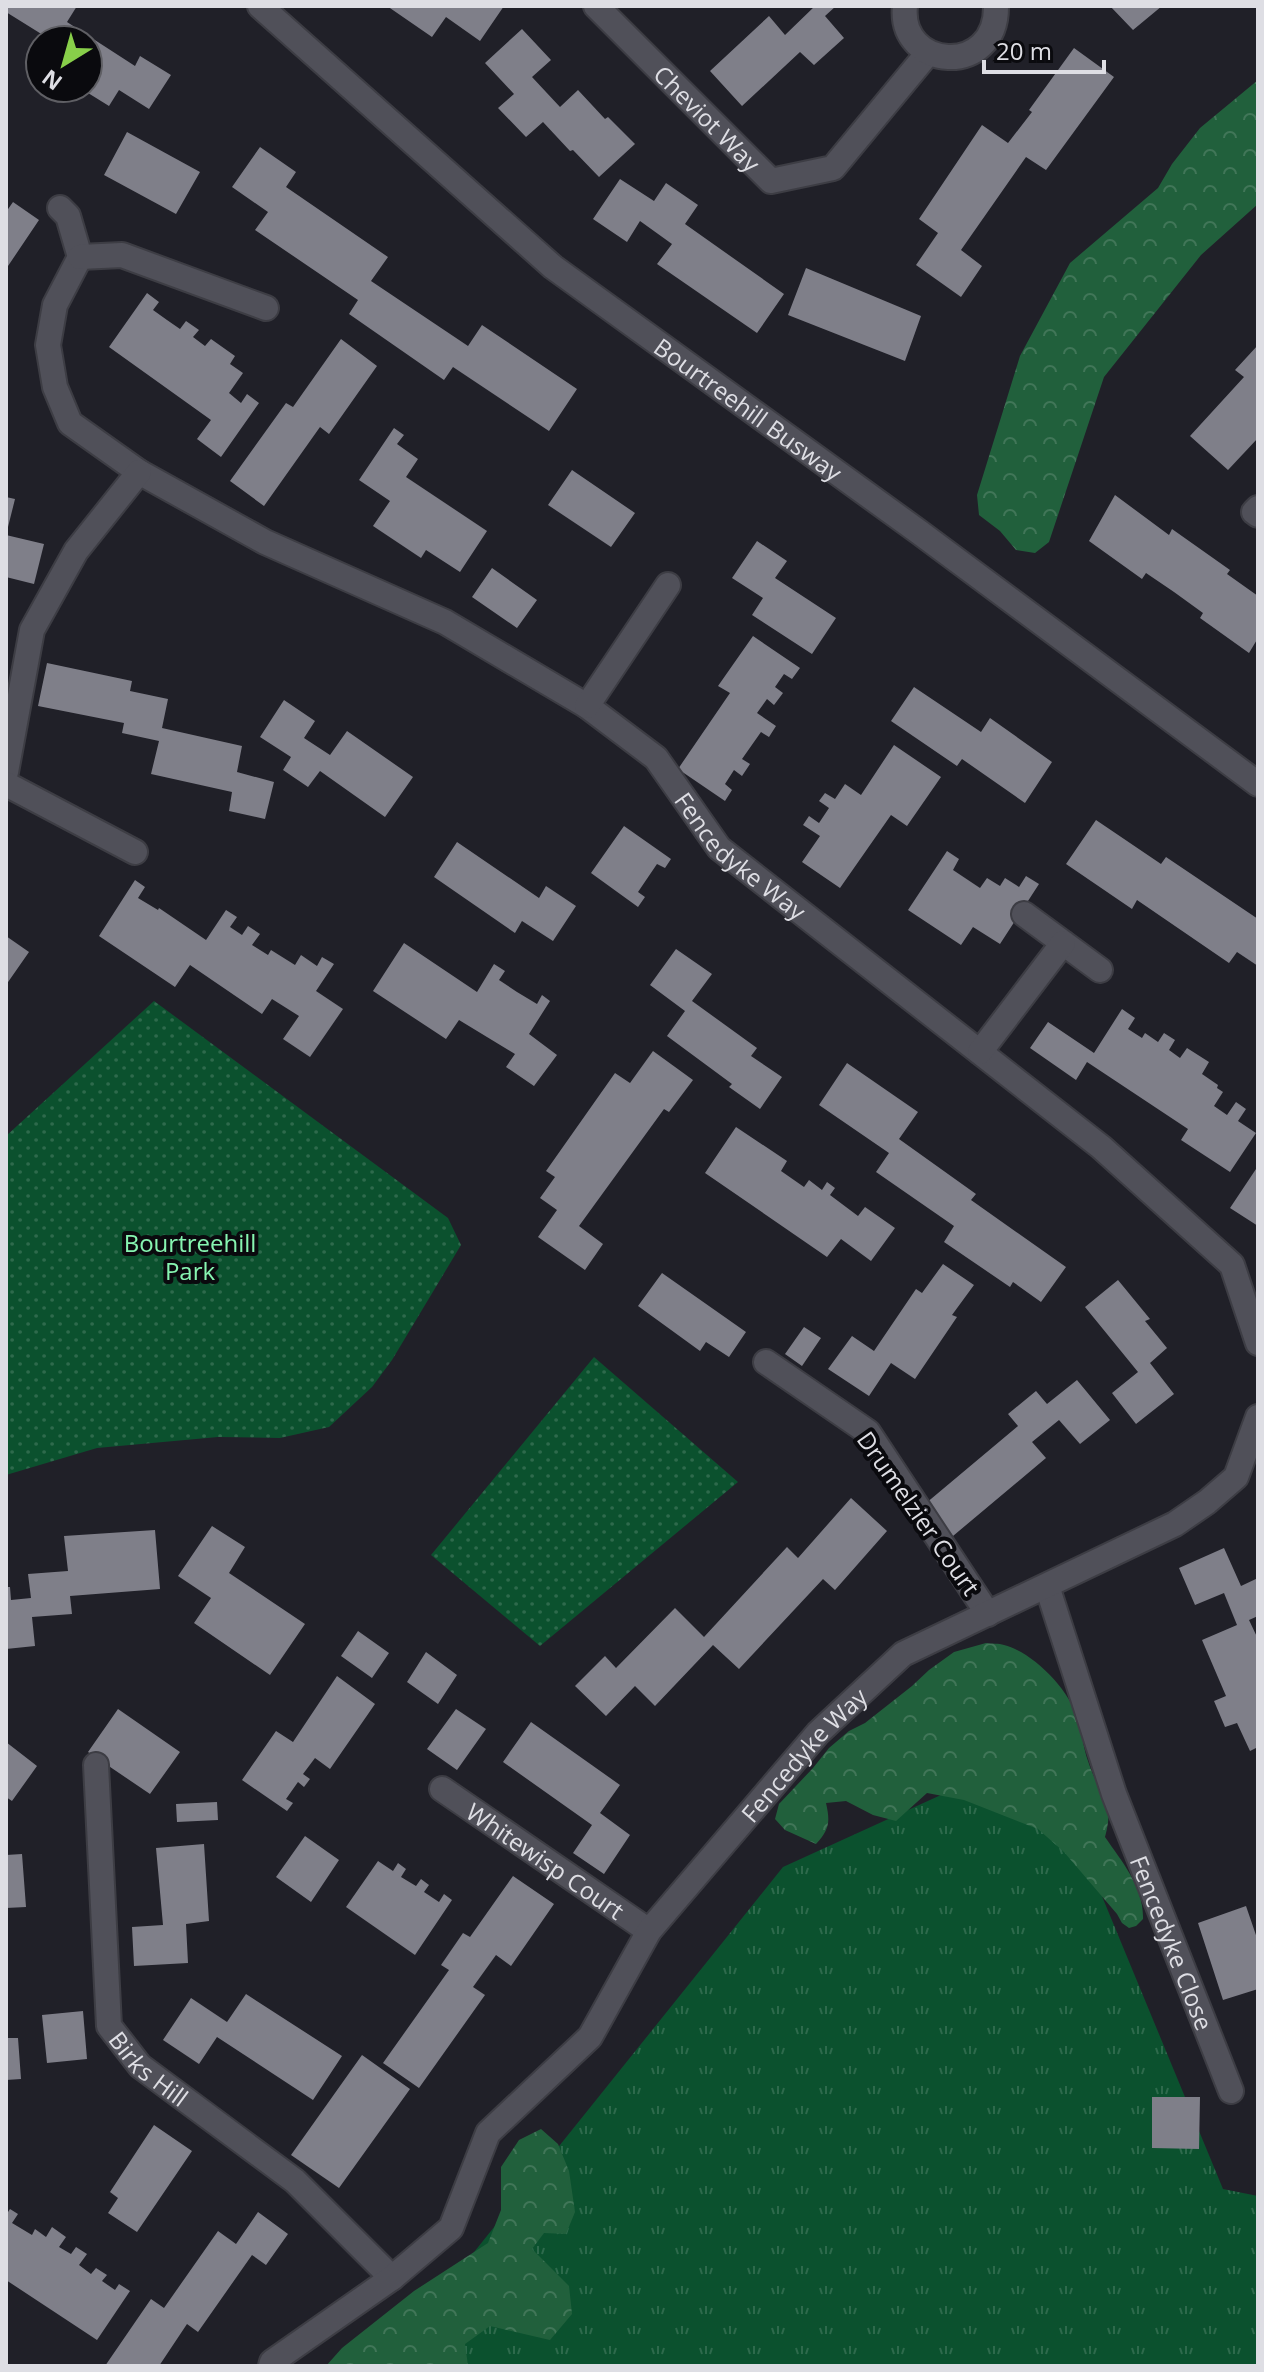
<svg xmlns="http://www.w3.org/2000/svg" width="1264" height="2372" viewBox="0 0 1264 2372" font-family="'Open Sans',sans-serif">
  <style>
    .grass { fill: url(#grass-tufts) }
    .forest { fill: url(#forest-crowns) }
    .park { fill: url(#park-dots) }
    .building { fill: #7f7f89 }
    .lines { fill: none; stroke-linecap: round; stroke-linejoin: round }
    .minor-casing { stroke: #3d3d44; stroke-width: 28 }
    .minor { stroke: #505059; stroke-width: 24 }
    .labels { text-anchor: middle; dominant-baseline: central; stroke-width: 8; stroke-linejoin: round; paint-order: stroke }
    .street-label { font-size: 24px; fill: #dedee4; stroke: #0a0a0e }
    .park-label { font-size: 24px; fill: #87f5b1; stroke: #0a0a0e }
  </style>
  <defs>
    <pattern id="grass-tufts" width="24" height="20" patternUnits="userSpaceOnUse" patternTransform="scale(2)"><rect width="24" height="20" fill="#0b512e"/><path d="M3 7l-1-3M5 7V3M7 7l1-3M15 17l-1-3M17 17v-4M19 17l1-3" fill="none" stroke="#2e6a4c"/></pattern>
    <pattern id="forest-crowns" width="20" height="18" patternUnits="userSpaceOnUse" patternTransform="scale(2)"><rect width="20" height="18" fill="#21603c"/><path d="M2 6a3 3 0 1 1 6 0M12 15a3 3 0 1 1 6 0" fill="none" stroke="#417658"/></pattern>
    <pattern id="park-dots" width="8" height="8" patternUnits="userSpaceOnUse" patternTransform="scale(2)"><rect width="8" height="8" fill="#0b512e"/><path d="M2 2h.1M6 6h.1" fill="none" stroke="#2e6a4c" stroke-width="1.8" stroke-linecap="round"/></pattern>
  </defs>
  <rect width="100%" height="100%" fill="#202028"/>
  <path class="grass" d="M 1037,1739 L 1223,2189 L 1258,2196 L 1258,2366 L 371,2366 L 426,2312 L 783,1867 L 998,1769 Z"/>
  <path class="forest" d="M 1258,80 L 1258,204 L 1201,255 L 1104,377 L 1049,542 L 1035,553 L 1016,550 L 1000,531 L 979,515 L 977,495 L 1020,356 L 1070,263 L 1158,188 L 1172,164 L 1200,128 Z
    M 986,1643 C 991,1644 999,1643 1004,1645 C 1034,1653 1068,1689 1078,1718 C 1082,1732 1083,1747 1088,1761 C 1099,1796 1116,1796 1105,1837 C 1122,1862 1144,1887 1143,1919 L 1136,1926 L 1129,1928 L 1122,1923 L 1117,1914 L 1064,1852 L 1038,1829 L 964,1800 L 927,1793 L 896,1821 L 873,1815 L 846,1801 L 826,1803 C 830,1821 830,1829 816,1844 L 785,1830 L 775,1819 L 779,1804 L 813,1768 L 829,1748 L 849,1731 L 865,1723 L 912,1686 L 929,1670 L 954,1652 Z
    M 541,2129 L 558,2144 L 569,2171 L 575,2212 L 566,2234 L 544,2233 L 532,2249 L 569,2286 L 572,2314 L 550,2340 L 490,2326 L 465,2344 L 468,2366 L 326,2366 L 342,2348 L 414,2291 L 488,2243 L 501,2210 L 501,2167 L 519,2140 Z"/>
  <path class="park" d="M 154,1001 L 448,1218 L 461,1245 L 392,1360 L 372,1387 L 329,1427 L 280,1438 L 218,1437 L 97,1448 L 6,1475 L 6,1136 Z
    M 594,1357 L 738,1482 L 540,1646 L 431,1555 Z"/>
  <path class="building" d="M 6,6 L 77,6 L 67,22 L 135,66 L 140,56 L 171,75 L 149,109 L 119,90 L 109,106 L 80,88 L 88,88 L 88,40 L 51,40 L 6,12 Z
    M 387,6 L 504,6 L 480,41 L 446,17 L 432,37 Z
    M 815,6 L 836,6 L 825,16 L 844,38 L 814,65 L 800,52 L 742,106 L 710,71 L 769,16 L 785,35 Z
    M 1110,6 L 1162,6 L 1133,30 Z
    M 522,29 L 551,60 L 532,77 L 560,107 L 578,90 L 605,119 L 608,117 L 635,144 L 599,177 L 573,150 L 570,151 L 543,122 L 526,137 L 498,108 L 514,94 L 485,63 Z
    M 1074,48 L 1114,77 L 1046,170 L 1026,157 L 961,250 L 982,266 L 961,297 L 916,265 L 938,233 L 919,219 L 982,125 L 1008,143 L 1032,112 L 1029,110 Z
    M 127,132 L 200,172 L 176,214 L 104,175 Z
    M 260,147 L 296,172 L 286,187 L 388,257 L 371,281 L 468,346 L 482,325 L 577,389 L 549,431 L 453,367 L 444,380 L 349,314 L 358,300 L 255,230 L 268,212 L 232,187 Z
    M 620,179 L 654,201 L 666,183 L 698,205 L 685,224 L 784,294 L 757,333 L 657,264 L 672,244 L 640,221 L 627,242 L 593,219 Z
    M 13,202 L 39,220 L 6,269 L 6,212 Z
    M 806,268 L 921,316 L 905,361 L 788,315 Z
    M 147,293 L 159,302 L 153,310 L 167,320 L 180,329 L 186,321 L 199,330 L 193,337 L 205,346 L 211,339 L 235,356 L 230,364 L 243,373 L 229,393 L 241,403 L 247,394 L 259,403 L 221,457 L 197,439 L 211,420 L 109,347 Z
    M 341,339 L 377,366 L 329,434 L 320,427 L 264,506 L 230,481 L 286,403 L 293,407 Z
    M 1258,345 L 1258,438 L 1228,470 L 1190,436 L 1244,377 L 1235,370 Z
    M 394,428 L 404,435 L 397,444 L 418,459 L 406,477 L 487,531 L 460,572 L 426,550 L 421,558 L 373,526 L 390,501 L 359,480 Z
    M 572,470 L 635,513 L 611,547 L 548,505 Z
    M 1115,495 L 1169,535 L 1172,529 L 1230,570 L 1227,574 L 1258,596 L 1258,638 L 1249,653 L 1200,618 L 1203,613 L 1174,592 L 1146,573 L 1142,579 L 1089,541 Z
    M 6,497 L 15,499 L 7,531 L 6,530 Z
    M 6,535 L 44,544 L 34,584 L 6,577 Z
    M 757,541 L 787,561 L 775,578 L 836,618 L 812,654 L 752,615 L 763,598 L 732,578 Z
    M 492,568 L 537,600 L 517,628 L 472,597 Z
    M 753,636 L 800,668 L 792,679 L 784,674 L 775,687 L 783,693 L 774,705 L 767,699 L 757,713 L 776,726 L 769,737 L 761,732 L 742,759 L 750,764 L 742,776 L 734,770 L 725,784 L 732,790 L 725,801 L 678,769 L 730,693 L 718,686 Z
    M 47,663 L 132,681 L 130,691 L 168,699 L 162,728 L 242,746 L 237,772 L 274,782 L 265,819 L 229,811 L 232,792 L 151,774 L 159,741 L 122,733 L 124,723 L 38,706 Z
    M 914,687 L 981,732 L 990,718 L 1052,762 L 1025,803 L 962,759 L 957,766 L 891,721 Z
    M 284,700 L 315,721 L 304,738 L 330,755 L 347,731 L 413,777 L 385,817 L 320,771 L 308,787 L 283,770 L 291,757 L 260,737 Z
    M 894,745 L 941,777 L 907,826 L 891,815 L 840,888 L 802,862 L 820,836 L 803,825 L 809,816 L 819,823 L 829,808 L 819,801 L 825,793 L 835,799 L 845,784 L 861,795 Z
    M 1096,820 L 1161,864 L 1166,857 L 1258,919 L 1258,966 L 1237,952 L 1229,963 L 1137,900 L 1132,909 L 1066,864 Z
    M 624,826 L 671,859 L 665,868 L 657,864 L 638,892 L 645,897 L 638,907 L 591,873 Z
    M 457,842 L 539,898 L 546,886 L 576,906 L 553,941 L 522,921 L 515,933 L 434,877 Z
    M 947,851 L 959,859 L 953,870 L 980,888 L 987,878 L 1000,886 L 1005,878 L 1019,887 L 1026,876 L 1039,884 L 1000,944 L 973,927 L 961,945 L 908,910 Z
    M 135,880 L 145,887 L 138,898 L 158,910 L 159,908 L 206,940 L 226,910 L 237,917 L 230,927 L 242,935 L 248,926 L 260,934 L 252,945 L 268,955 L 271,950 L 295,965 L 301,955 L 317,966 L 322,957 L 334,964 L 316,991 L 343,1009 L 310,1057 L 283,1039 L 299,1016 L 272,999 L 262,1014 L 190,965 L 175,987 L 99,936 Z
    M 6,936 L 29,952 L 6,985 Z
    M 404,943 L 477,992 L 494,964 L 505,971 L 499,980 L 517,992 L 537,1004 L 542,995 L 550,1001 L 529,1034 L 557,1055 L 534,1086 L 506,1067 L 515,1054 L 459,1020 L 446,1039 L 373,991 Z
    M 676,949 L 712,974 L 692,1001 L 757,1048 L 751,1056 L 782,1077 L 760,1109 L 729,1087 L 732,1084 L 667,1036 L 685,1011 L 650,985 Z
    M 1122,1009 L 1135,1018 L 1128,1029 L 1142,1038 L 1145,1033 L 1158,1042 L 1164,1033 L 1175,1040 L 1169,1050 L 1180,1058 L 1187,1048 L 1209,1062 L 1202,1074 L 1218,1085 L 1217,1088 L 1223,1092 L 1214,1106 L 1227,1115 L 1236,1102 L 1246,1109 L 1238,1121 L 1256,1133 L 1230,1172 L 1181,1140 L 1188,1129 L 1087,1062 L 1076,1080 L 1030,1048 L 1048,1022 L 1094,1053 Z
    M 653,1051 L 693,1080 L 669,1112 L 664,1109 L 579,1226 L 603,1244 L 585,1270 L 538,1237 L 557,1210 L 540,1198 L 555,1177 L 546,1171 L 615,1073 L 630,1083 Z
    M 847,1063 L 918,1112 L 899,1139 L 976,1194 L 971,1200 L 1066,1267 L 1041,1302 L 1013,1282 L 1010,1287 L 944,1242 L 954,1226 L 876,1172 L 889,1153 L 819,1105 Z
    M 736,1127 L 787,1161 L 781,1171 L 804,1187 L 809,1180 L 822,1190 L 827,1182 L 835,1188 L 830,1195 L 858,1216 L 865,1207 L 895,1228 L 871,1261 L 841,1239 L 827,1257 L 705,1173 Z
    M 1258,1166 L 1258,1226 L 1230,1208 Z
    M 943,1264 L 974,1285 L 952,1315 L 957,1317 L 915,1379 L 891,1363 L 869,1396 L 828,1369 L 852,1336 L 874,1351 L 916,1289 L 922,1293 Z
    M 662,1273 L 746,1332 L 729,1357 L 706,1342 L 700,1351 L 638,1306 Z
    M 1118,1280 L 1150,1319 L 1145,1321 L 1167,1348 L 1150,1363 L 1174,1394 L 1136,1424 L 1112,1393 L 1138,1372 L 1085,1307 Z
    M 804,1327 L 821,1338 L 802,1366 L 785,1354 Z
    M 1077,1380 L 1110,1420 L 1080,1444 L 1059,1420 L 1032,1442 L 1046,1458 L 953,1536 L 925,1504 L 1018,1426 L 1008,1414 L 1036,1391 L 1047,1404 Z
    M 851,1498 L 887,1531 L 835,1590 L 823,1579 L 739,1669 L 713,1645 L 655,1706 L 635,1686 L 606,1716 L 575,1686 L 605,1656 L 616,1668 L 675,1608 L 704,1637 L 787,1547 L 798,1558 Z
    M 212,1526 L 245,1547 L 229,1573 L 305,1624 L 270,1675 L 194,1623 L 211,1598 L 178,1576 Z
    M 155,1530 L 160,1589 L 70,1596 L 72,1614 L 32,1617 L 35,1646 L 6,1649 L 6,1587 L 10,1587 L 11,1600 L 31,1598 L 28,1574 L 68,1571 L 64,1536 Z
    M 1224,1548 L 1241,1586 L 1258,1578 L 1258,1616 L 1249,1620 L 1258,1639 L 1258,1747 L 1250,1751 L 1237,1723 L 1225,1727 L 1214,1701 L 1226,1696 L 1202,1640 L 1237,1625 L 1224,1593 L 1195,1605 L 1179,1568 Z
    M 358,1631 L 389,1653 L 372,1678 L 341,1656 Z
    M 426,1652 L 457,1675 L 438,1704 L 407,1682 Z
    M 337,1676 L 375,1704 L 330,1769 L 315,1758 L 303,1774 L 310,1779 L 304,1787 L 298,1782 L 286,1799 L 293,1803 L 287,1811 L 242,1780 L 276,1731 L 293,1742 Z
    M 118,1709 L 180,1752 L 150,1794 L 88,1752 Z
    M 456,1709 L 486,1729 L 457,1770 L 427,1749 Z
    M 531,1722 L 620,1785 L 600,1813 L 630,1835 L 604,1874 L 573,1853 L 592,1825 L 503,1762 Z
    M 6,1742 L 37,1766 L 12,1801 L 6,1797 Z
    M 217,1802 L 218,1820 L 177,1822 L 176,1804 Z
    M 305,1836 L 339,1860 L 311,1902 L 276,1877 Z
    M 204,1844 L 209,1921 L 186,1924 L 188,1963 L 134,1966 L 132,1927 L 163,1925 L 156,1848 Z
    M 22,1854 L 26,1907 L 6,1908 L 6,1855 Z
    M 378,1861 L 393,1871 L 398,1863 L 406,1869 L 401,1877 L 416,1886 L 421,1879 L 429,1885 L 424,1892 L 439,1902 L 444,1894 L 452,1900 L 415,1955 L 346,1907 Z
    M 513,1876 L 554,1904 L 511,1966 L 496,1955 L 473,1987 L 485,1995 L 419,2088 L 383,2063 L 449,1970 L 441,1965 L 463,1933 L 470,1937 Z
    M 1246,1906 L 1258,1941 L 1258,1989 L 1223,2000 L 1198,1923 Z
    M 246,1994 L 342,2056 L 313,2100 L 217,2037 L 199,2064 L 163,2040 L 191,1998 L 227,2022 Z
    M 83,2011 L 87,2059 L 47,2063 L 42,2015 Z
    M 6,2038 L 18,2038 L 21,2079 L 6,2080 Z
    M 362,2055 L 410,2089 L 339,2188 L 291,2155 Z
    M 1152,2097 L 1200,2097 L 1199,2149 L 1152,2148 Z
    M 154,2125 L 192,2151 L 137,2232 L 108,2213 L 118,2198 L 110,2192 Z
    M 10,2209 L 18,2214 L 12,2223 L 32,2235 L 35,2229 L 46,2237 L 52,2227 L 66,2237 L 59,2247 L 71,2254 L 76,2247 L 87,2254 L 79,2265 L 91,2274 L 96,2268 L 107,2275 L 102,2281 L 115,2290 L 119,2284 L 130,2291 L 97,2340 L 6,2280 L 6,2215 Z
    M 258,2212 L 288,2234 L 266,2265 L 252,2255 L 198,2332 L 187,2324 L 159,2366 L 105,2366 L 151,2299 L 164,2308 L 218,2231 L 236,2244 Z"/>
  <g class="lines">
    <g class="minor-casing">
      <g id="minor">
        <path id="s1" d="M 260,6 L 553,267 L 919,532 L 1258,784"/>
        <path id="s2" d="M 596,6 L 771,181 L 833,168 L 928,53"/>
        <path d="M 905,6 C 898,70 997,78 996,6"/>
        <path id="s3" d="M 60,208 L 68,216 L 80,257 L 55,305 L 48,345 L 55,387 L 70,423 L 139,472 L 265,542 L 445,622 L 587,706 L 656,758 L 719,848 L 1101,1147 L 1232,1265 L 1258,1343"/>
        <path d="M 80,257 L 122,255 L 266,308"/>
        <path d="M 1258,508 L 1254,512 L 1258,515"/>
        <path d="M 587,706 L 668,585"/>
        <path d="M 6,772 L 32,630 L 76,551 L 139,472"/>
        <path d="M 6,784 L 135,852"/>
        <path d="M 1024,914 L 1100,970"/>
        <path d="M 980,1052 L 1063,943"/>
        <path d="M 766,1362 L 868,1432 L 988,1614"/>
        <path id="s4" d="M 1047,1586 L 1114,1794 L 1231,2091"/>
        <path id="s5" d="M 96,1765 L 109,2026 L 140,2066 L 295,2181 L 392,2278"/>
        <path id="s6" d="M 442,1789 L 649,1931"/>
        <path id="s7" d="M 271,2366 L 272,2362 L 392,2278 L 451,2228 L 488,2133 L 590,2037 L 649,1931 L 818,1733 L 903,1654 L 1175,1524 L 1207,1502 L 1236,1477 L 1258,1417"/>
      </g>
    </g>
    <use href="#minor" class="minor"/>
  </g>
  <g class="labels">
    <g class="street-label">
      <text stroke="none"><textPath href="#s2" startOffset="158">Cheviot Way</textPath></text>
      <text stroke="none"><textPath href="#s1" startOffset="634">Bourtreehill Busway</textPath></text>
      <text stroke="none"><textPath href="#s3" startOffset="1038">Fencedyke Way</textPath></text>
      <text transform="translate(919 1513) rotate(55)">Drumelzier Court</text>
      <text stroke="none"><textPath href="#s7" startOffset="826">Fencedyke Way</textPath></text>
      <text stroke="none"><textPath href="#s6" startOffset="126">Whitewisp Court</textPath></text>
      <text stroke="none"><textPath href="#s4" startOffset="378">Fencedyke Close</textPath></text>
      <text stroke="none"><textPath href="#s5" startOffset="320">Birks Hill</textPath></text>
    </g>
    <g class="park-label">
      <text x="190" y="1242">Bourtreehill<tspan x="190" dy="28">Park</tspan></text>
    </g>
  </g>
  <rect width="1264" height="2372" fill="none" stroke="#dedee4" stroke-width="16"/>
  <g transform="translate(64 64) rotate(217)"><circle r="38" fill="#0a0a0e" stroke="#5f5f64" stroke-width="2"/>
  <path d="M0-6L14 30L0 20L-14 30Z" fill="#88cf4a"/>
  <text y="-12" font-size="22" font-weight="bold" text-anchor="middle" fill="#dedee4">N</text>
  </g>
  <path d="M984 60v12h120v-12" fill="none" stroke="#dedee4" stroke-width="4"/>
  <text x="996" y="60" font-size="24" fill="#dedee4" stroke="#0a0a0e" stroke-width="6" paint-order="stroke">20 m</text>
</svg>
